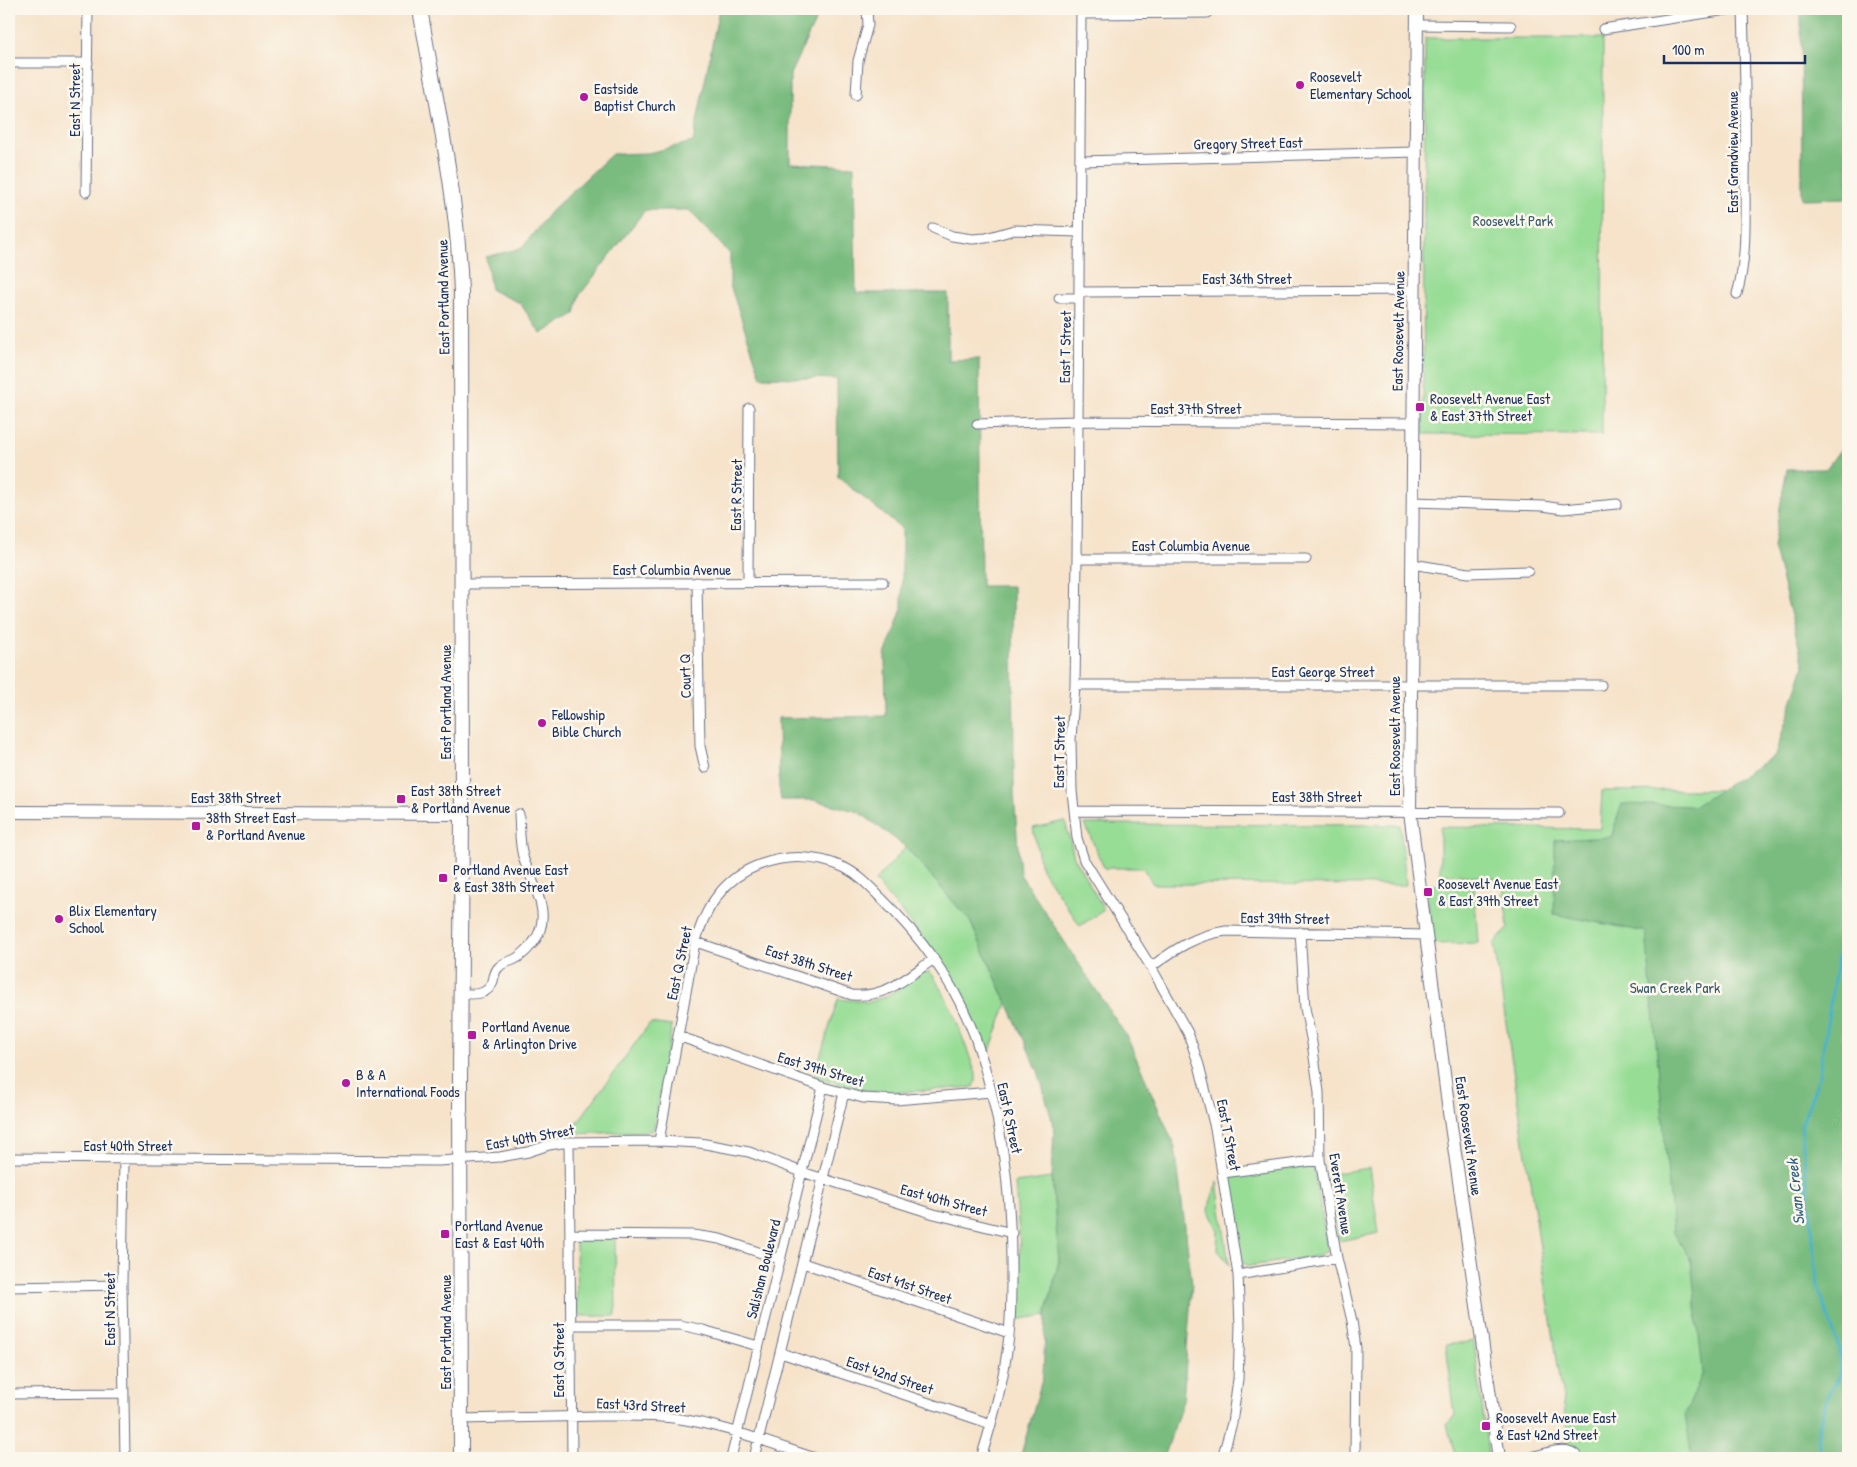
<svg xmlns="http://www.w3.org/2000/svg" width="1857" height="1467" viewBox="0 0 1857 1467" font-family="'Patrick Hand',sans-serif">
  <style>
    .green { fill: #98dd96; stroke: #5a867a }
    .forest { fill: #7abc7f; stroke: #4a766e }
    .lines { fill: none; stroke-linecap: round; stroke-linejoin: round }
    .stream { stroke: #4cb3cb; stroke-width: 3 }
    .street-casing { stroke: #686e84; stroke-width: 11 }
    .secondary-casing { stroke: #686e84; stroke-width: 14 }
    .primary-casing { stroke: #686e84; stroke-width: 16 }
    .street { stroke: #fff; stroke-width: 9 }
    .secondary { stroke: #fff; stroke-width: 12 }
    .primary { stroke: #fff; stroke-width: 14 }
    .poi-dot { fill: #b5179e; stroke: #fbf7ec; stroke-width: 2 }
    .labels { text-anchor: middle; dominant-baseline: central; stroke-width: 5; stroke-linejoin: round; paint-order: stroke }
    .poi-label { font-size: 15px; fill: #1b2f5e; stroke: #fbf7ec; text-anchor: start }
    .street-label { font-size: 15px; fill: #1b2f5e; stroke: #fbf7ec }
    .park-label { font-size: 15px; fill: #3a5a6c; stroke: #fbf7ec }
    .water-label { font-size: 16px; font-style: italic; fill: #2c5d84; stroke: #fbf7ec }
  </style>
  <rect width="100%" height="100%" fill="#fbf7ec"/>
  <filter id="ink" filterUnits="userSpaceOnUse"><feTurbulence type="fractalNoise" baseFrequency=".02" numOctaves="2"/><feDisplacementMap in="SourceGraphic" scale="10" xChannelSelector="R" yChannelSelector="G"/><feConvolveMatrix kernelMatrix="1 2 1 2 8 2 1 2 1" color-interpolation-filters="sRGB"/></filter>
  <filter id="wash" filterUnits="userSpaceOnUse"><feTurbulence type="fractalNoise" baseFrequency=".0096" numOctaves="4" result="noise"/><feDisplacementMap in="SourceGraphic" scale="20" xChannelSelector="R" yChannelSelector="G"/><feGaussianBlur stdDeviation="1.12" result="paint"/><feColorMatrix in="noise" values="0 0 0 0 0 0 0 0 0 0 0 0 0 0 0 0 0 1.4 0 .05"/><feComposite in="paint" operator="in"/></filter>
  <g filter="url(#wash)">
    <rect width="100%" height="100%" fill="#f6e3ca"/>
    <path class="green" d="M 1425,38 L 1603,38 L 1602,435 L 1423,434 Z
      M 1848,788 L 1848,1458 L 1572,1458 L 1494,944 L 1508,928 L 1502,879 L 1440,873 L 1440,827 L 1600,829 L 1602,791 Z
      M 1065,821 L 1074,857 L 1104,910 L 1080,926 L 1041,868 L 1033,828 Z
      M 1085,824 L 1400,825 L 1406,885 L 1153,884 L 1143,868 L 1104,868 Z
      M 906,847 L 970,921 L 1007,1003 L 988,1056 L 966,1002 L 936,953 L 875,881 Z
      M 1426,885 L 1474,885 L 1478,943 L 1433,944 Z
      M 921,972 L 930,972 L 933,975 L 952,1009 L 976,1074 L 976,1081 L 974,1087 L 889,1093 L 861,1090 L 814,1076 L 838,999 L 869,1002 L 887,996 Z
      M 650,1023 L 672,1026 L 654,1127 L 652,1131 L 569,1134 Z
      M 1311,1166 L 1314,1170 L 1327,1245 L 1327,1251 L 1318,1256 L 1249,1266 L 1241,1262 L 1228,1182 L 1231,1177 L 1235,1174 Z
      M 1369,1168 L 1379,1233 L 1339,1241 L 1328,1174 Z
      M 1052,1178 L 1059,1261 L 1046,1315 L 1015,1320 L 1020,1248 L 1015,1183 Z
      M 1217,1182 L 1229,1265 L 1217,1248 L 1218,1231 L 1209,1211 L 1210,1203 Z
      M 615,1237 L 616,1316 L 581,1316 L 577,1310 L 576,1244 L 580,1240 L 585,1238 Z
      M 1474,1341 L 1488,1453 L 1487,1458 L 1456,1458 L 1447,1425 L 1455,1415 L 1446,1345 Z"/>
    <path class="forest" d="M 719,9 L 821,9 L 790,74 L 790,163 L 854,166 L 856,293 L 948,293 L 948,360 L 979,359 L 981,586 L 1013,586 L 1014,793 L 1020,874 L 1127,1037 L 1175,1147 L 1192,1283 L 1183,1401 L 1164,1458 L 1020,1458 L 1043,1376 L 1046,1315 L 1059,1261 L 1052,1178 L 1054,1127 L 1038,1071 L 970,921 L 906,847 L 859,812 L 814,800 L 781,800 L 779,787 L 778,718 L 886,716 L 885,655 L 902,609 L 902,529 L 838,477 L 837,379 L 761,377 L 730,285 L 730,254 L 689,210 L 645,210 L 579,296 L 575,314 L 541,334 L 520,303 L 491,290 L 486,257 L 522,248 L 551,211 L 612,154 L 648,153 L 693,142 Z
      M 1801,9 L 1848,9 L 1848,198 L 1802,199 Z
      M 1848,439 L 1848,1458 L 1692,1458 L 1685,1415 L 1703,1372 L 1691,1261 L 1673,1231 L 1646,932 L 1554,914 L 1555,840 L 1611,837 L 1622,804 L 1695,806 L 1775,755 L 1804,666 L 1773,546 L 1787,469 L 1826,469 Z"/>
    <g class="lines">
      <path class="stream" d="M 1823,1458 L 1817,1436 L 1825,1402 L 1839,1375 L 1839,1348 L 1818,1287 L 1801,1126 L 1818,1080 L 1842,930 L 1848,920"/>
    </g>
  </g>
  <g filter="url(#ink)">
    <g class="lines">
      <g class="street-casing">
        <path id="street" d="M 1081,9 L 1077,559 L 1075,685 L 1071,739 L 1072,791 L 1077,838 L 1084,860 L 1151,967 L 1188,1033 L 1199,1065 L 1215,1128 L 1238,1275 L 1240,1326 L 1238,1379 L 1232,1423 L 1222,1458
          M 1082,14 L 1207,13
          M 1418,25 L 1511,26
          M 1603,29 L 1733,9
          M 9,63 L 88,63
          M 856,95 L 858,61 L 868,25 L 867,9
          M 1081,161 L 1416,152
          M 86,192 L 88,9
          M 933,228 L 952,236 L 972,239 L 986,238 L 1014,230 L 1079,232
          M 1080,292 L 1415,290
          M 1737,294 C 1747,259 1745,220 1745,184 C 1746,126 1745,67 1743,9
          M 1059,298 L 1079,298
          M 977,424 L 1078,421 L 1414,423
          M 1413,502 L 1543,506 L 1563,509 L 1617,504
          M 1077,559 L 1306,559
          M 1412,564 L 1468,573 L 1528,571
          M 697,582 L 700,746 L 705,768
          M 748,582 L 749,408
          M 461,584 L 883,582
          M 1075,685 L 1601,685
          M 1074,811 L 1559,813
          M 1300,932 L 1305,1008 L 1312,1043 L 1319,1092 L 1320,1160 L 1337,1258 L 1352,1321 L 1356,1348 L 1355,1458
          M 696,942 L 852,995 C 887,998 907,977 934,959
          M 1151,967 C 1175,949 1196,935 1226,931 L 1427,935
          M 461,994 C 474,994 488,996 493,981 C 494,976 495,970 499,967 C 502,963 508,962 513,960 C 521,957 527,950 533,943 C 554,916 534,887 524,860 C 519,845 520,829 519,814
          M 678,1036 L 823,1087 L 863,1098 L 896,1100 L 991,1092
          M 659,1141 L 694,948 C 703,911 721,879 759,865 C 788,854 816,855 845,868 C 859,875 870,887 881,898 C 922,938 955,983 975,1037 C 1002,1114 1012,1194 1011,1275 C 1011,1301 1011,1326 1007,1351 C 1002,1388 992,1423 981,1458
          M 569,1142 L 572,1458
          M 9,1158 L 439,1161 L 500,1157 L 528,1152 L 549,1145 L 569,1142 L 659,1141 L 700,1143 L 749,1152 L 802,1172 L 934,1214 L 1012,1233
          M 124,1159 L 122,1285 L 125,1458
          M 1223,1173 L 1320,1160
          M 571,1234 L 693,1235 L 720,1239 L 779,1259
          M 803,1263 L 1009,1333
          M 1238,1275 L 1337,1258
          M 9,1287 L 122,1285
          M 572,1325 L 680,1325 L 703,1330 L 758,1346
          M 781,1353 L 991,1424
          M 9,1394 L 124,1393
          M 461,1419 C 507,1418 554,1417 601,1416 C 625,1416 649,1415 673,1418 C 721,1424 769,1443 815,1458
          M 731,1458 L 823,1087
          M 754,1458 L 844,1093
          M 1528,1458 C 1542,1455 1564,1444 1576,1455"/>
      </g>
      <g class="secondary-casing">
        <path id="secondary" d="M 1417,9 L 1410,812 L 1449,1112 L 1499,1458
          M 9,812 L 462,814"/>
      </g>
      <g class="primary-casing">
        <path id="primary" d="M 420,9 C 436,103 458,197 461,292 L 462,814 L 460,1080 L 461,1458"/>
      </g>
      <use href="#street" class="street"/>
      <use href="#secondary" class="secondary"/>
      <use href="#primary" class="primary"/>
    </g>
  </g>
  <g class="poi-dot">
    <circle cx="1300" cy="85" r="5"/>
    <circle cx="584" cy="97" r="5"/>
    <rect x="1415" y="402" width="10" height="10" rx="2.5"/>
    <circle cx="542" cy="723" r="5"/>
    <rect x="396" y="794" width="10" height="10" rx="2.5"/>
    <rect x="191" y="821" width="10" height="10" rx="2.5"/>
    <rect x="438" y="873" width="10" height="10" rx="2.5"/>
    <rect x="1423" y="887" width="10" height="10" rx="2.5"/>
    <circle cx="59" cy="919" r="5"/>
    <rect x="467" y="1030" width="10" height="10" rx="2.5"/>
    <circle cx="346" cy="1083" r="5"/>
    <rect x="440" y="1229" width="10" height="10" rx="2.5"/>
    <rect x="1481" y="1421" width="10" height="10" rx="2.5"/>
  </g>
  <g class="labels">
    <g class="poi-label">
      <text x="1310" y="76">Roosevelt<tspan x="1310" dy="17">Elementary School</tspan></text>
      <text x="594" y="88">Eastside<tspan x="594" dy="17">Baptist Church</tspan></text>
      <text x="1430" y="398">Roosevelt Avenue East<tspan x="1430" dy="17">&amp; East 37th Street</tspan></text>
      <text x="552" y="714">Fellowship<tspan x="552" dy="17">Bible Church</tspan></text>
      <text x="411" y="790">East 38th Street<tspan x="411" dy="17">&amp; Portland Avenue</tspan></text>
      <text x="206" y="817">38th Street East<tspan x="206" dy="17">&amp; Portland Avenue</tspan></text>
      <text x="453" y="869">Portland Avenue East<tspan x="453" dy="17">&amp; East 38th Street</tspan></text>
      <text x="1438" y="883">Roosevelt Avenue East<tspan x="1438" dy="17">&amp; East 39th Street</tspan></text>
      <text x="69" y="910">Blix Elementary<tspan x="69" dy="17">School</tspan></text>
      <text x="482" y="1026">Portland Avenue<tspan x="482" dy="17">&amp; Arlington Drive</tspan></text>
      <text x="356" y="1074">B &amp; A<tspan x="356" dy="17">International Foods</tspan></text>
      <text x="455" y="1225">Portland Avenue<tspan x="455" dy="17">East &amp; East 40th</tspan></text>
      <text x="1496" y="1417">Roosevelt Avenue East<tspan x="1496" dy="17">&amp; East 42nd Street</tspan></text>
    </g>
    <g class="street-label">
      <text transform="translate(74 100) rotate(-90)">East N Street</text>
      <text transform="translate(1248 143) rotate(-1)">Gregory Street East</text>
      <text transform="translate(1732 152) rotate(-90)">East Grandview Avenue</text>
      <text x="1247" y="278">East 36th Street</text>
      <text transform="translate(443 297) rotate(-91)">East Portland Avenue</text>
      <text transform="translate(1398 331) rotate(-89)">East Roosevelt Avenue</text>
      <text transform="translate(1065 347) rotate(-89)">East T Street</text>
      <text x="1196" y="408">East 37th Street</text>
      <text transform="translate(736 495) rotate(-89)">East R Street</text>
      <text x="1191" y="545">East Columbia Avenue</text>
      <text x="672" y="569">East Columbia Avenue</text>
      <text x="1323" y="671">East George Street</text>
      <text transform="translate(685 676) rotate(-91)">Court Q</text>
      <text transform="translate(445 702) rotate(-90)">East Portland Avenue</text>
      <text transform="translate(1394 736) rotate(-90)">East Roosevelt Avenue</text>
      <text transform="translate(1059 752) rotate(-89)">East T Street</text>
      <text x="1317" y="796">East 38th Street</text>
      <text x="236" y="797">East 38th Street</text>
      <text transform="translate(1285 918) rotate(1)">East 39th Street</text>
      <text transform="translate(679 963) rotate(-78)">East Q Street</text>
      <text transform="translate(809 963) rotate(18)">East 38th Street</text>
      <text transform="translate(821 1069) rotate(17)">East 39th Street</text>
      <text transform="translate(1010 1118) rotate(78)">East R Street</text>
      <text transform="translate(1229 1135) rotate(79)">East T Street</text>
      <text transform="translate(1469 1136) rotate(82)">East Roosevelt Avenue</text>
      <text transform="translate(530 1137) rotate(-10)">East 40th Street</text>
      <text x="128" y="1145">East 40th Street</text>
      <text transform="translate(1341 1194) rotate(81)">Everett Avenue</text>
      <text transform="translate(944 1200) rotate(15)">East 40th Street</text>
      <text transform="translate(763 1269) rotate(-76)">Salishan Boulevard</text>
      <text transform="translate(910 1285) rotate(19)">East 41st Street</text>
      <text transform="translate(109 1309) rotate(-90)">East N Street</text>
      <text transform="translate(445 1332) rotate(-90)">East Portland Avenue</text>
      <text transform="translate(558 1360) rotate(-90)">East Q Street</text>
      <text transform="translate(890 1375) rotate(19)">East 42nd Street</text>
      <text transform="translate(641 1405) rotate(3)">East 43rd Street</text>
    </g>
    <g class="park-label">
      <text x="1513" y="220">Roosevelt Park</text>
      <text x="1675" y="987">Swan Creek Park</text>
    </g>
    <g class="water-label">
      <text transform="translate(1795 1192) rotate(-96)">Swan Creek</text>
    </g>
  </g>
  <rect width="1857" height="1467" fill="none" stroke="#fbf7ec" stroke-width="30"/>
  <path d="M1664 55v8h141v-8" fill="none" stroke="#1b2f5e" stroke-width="2.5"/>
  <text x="1672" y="55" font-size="15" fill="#1b2f5e" stroke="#fbf7ec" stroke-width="4" paint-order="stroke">100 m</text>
</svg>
